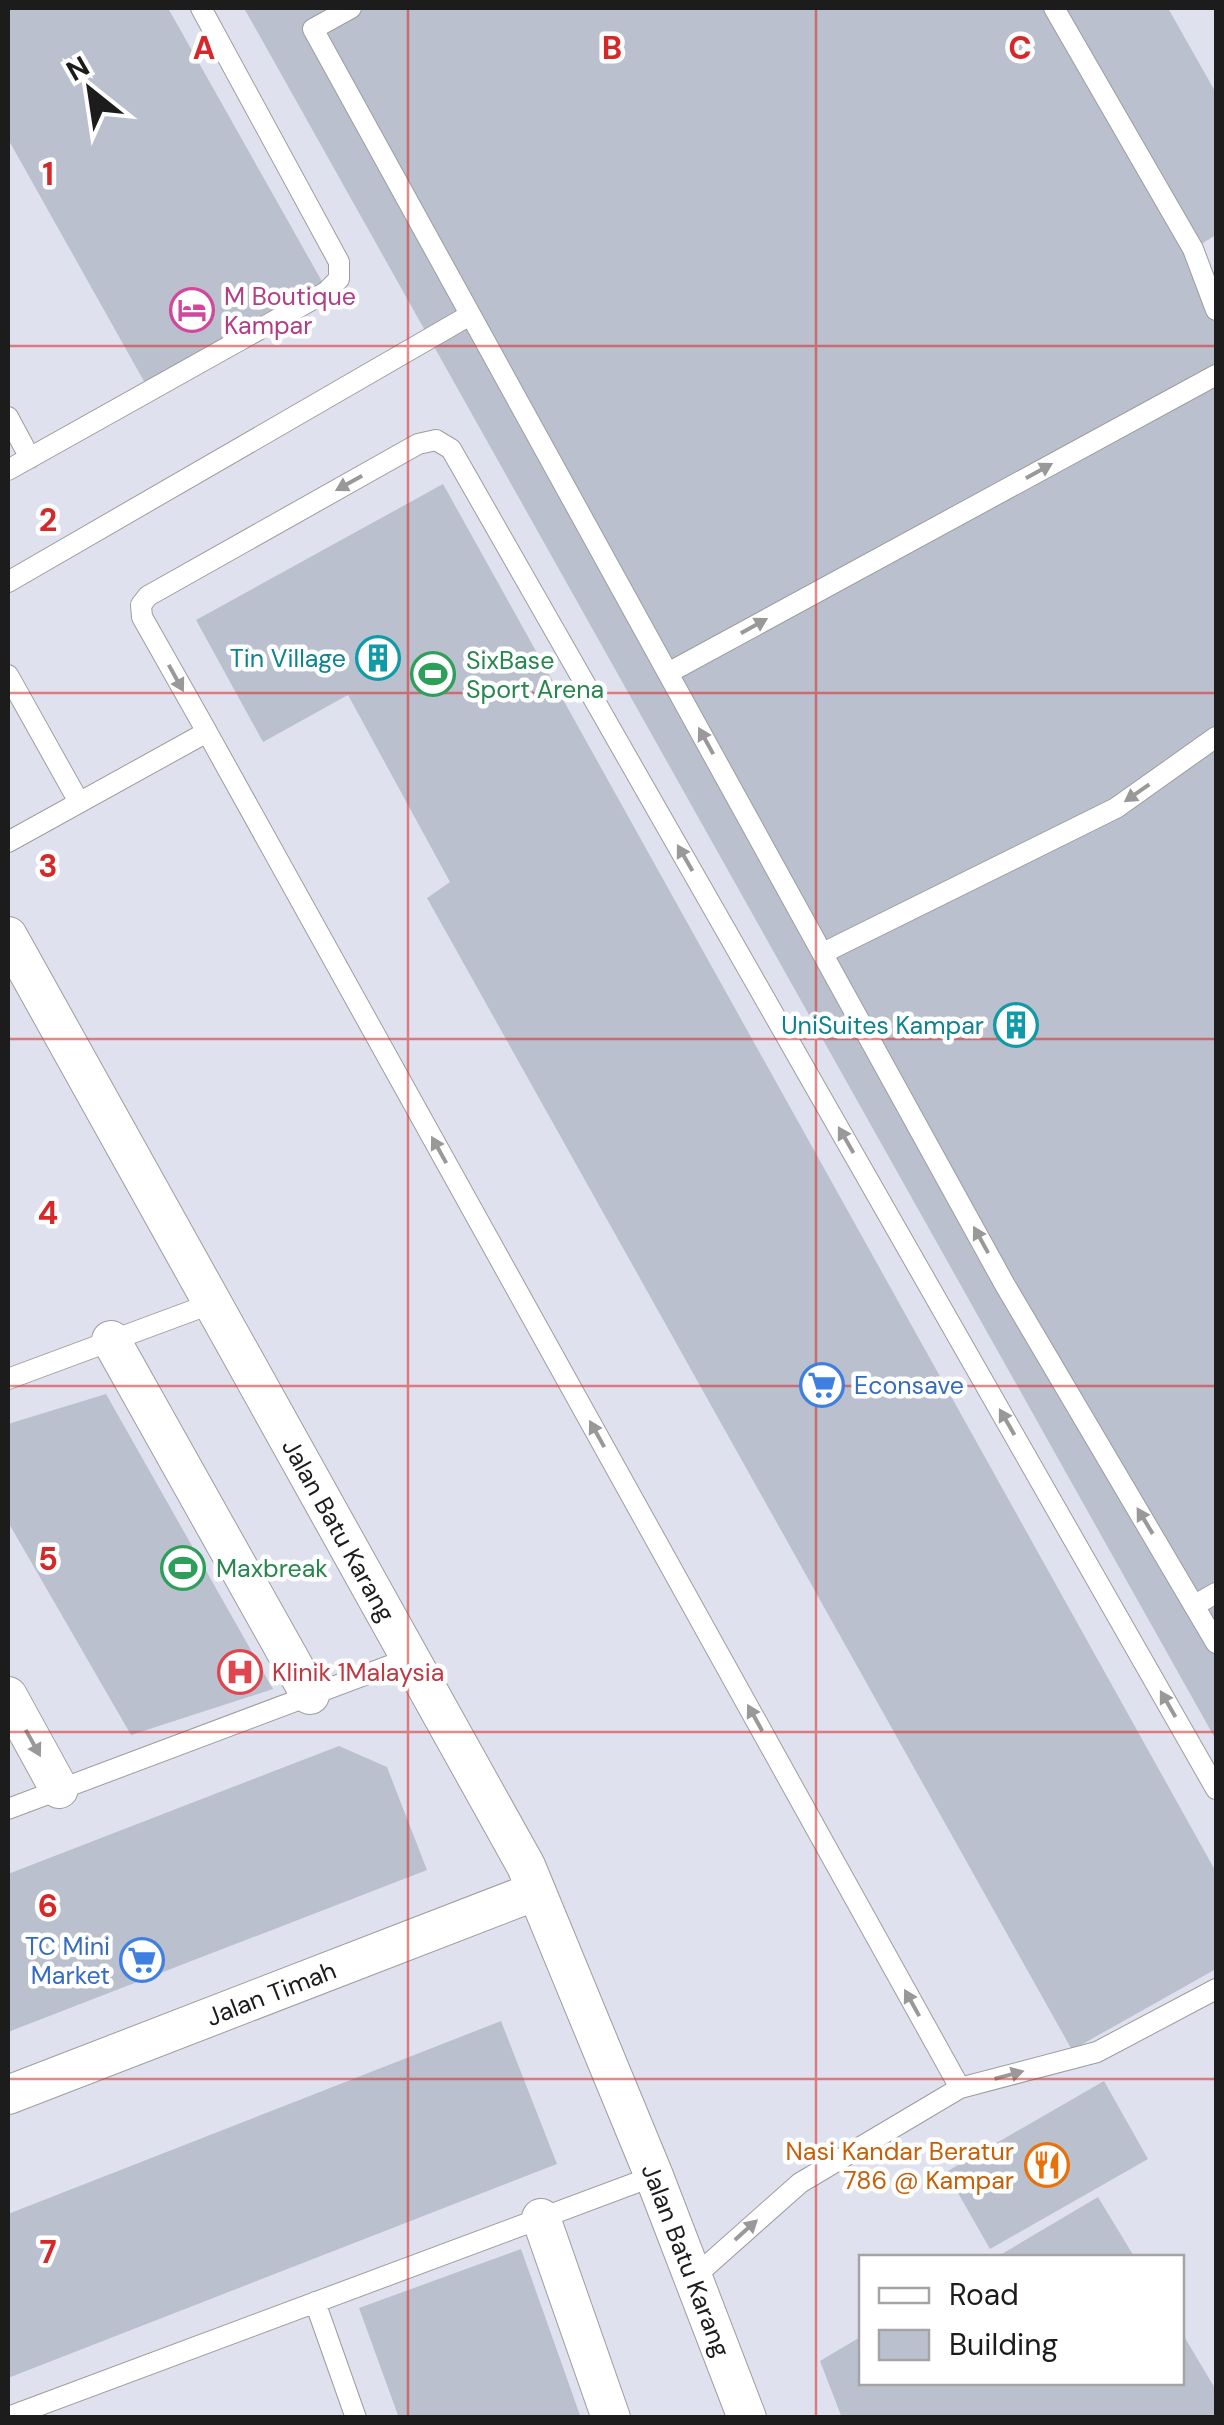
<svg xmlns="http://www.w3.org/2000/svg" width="1224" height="2425" viewBox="0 0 1224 2425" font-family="'DM Sans',sans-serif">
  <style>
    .building { fill: #bac0ce }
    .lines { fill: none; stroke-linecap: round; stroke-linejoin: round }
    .lane-casing { stroke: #9d9d9d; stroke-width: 22 }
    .street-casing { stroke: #9d9d9d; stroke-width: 40 }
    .lane { stroke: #fff; stroke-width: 20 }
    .street { stroke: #fff; stroke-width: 38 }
    .oneway { fill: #999 }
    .grid { fill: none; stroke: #d62828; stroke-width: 2.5; stroke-opacity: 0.55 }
    .labels { text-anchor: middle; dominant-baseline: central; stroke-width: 9; stroke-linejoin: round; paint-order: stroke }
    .hotel-label { font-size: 25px; fill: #b23c85; stroke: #fff; text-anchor: start }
    .culture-label { font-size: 25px; fill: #0d838f; stroke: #fff; text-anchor: end }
    .leisure-label { font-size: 25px; fill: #27864d; stroke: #fff; text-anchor: start }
    .shop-label { font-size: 25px; fill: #366cbe; stroke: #fff; text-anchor: start }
    .street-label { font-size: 25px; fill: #1c1c1c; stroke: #fff }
    .health-label { font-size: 25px; fill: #be3a42; stroke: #fff; text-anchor: start }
    .food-label { font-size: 25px; fill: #c56008; stroke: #fff; text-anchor: end }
    .grid-label { font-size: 32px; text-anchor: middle; font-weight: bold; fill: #d62828; stroke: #fff; stroke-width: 9; stroke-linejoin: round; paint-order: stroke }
  </style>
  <rect width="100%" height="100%" fill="#e0e1ee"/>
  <path class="building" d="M 8,8 L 168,8 L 324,285 L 145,383 L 8,139 Z
    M 244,8 L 1168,8 L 1216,93 L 1216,235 L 1193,249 L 1216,310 L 1216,1740 Z
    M 443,484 L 1216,1872 L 1216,1969 L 1072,2050 L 427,898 L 450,882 L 348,695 L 263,742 L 196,620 Z
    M 106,1394 L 273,1689 L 131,1735 L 8,1522 L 8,1424 Z
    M 339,1746 L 387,1767 L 427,1870 L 8,2032 L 8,1874 Z
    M 501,2021 L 557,2164 L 8,2378 L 8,2214 Z
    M 1104,2081 L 1148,2159 L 990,2249 L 946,2172 Z
    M 1098,2197 L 1135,2258 L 995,2258 Z
    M 521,2249 L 581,2418 L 399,2418 L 359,2308 Z
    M 1182,2333 L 1216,2390 L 1216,2418 L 842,2418 L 820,2361 L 862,2336 L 862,2382 L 1182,2382 Z"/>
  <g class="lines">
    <g class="lane-casing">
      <path id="lane" d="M 351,8 L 313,29 L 1005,1285 L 1216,1643
        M 1054,8 L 1193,249 L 1216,310
        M 8,417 L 30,458
        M 8,470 L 326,292 L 339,279 L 339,262 L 201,8
        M 8,582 L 470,315
        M 668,673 L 1216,375
        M 8,675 L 79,802
        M 207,732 L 960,2088
        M 8,842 L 207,732 L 142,617 L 141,605 L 148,596 L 418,444 L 436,440 L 451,449 L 1216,1789
        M 825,952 L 1116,808 L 1216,737
        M 8,1379 L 213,1303
        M 1195,1605 L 1216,1593
        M 8,1809 L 410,1658
        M 693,2278 L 800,2183 L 960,2088 L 1097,2052 L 1216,1989
        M 315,2302 L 356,2418
        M 8,2417 L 654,2176"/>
    </g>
    <g class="street-casing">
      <g id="street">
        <path id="s1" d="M 8,936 L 526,1866 L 654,2176 L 747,2418"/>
        <path d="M 111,1340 L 310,1695"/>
        <path d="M 8,1696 L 59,1789"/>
        <path id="s2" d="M 8,2095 L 536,1891"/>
        <path d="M 541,2218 L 611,2418"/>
      </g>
    </g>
    <use href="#lane" class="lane"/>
    <use href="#street" class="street"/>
  </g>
  <defs><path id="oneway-solid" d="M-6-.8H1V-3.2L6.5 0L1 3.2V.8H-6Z" transform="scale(2.5)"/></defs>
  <g class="oneway">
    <use href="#oneway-solid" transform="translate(1039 471) rotate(-29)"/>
    <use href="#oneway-solid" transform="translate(349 483) rotate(151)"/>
    <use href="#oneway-solid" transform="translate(754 626) rotate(-29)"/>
    <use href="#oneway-solid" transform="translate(176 678) rotate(61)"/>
    <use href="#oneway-solid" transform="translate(706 741) rotate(-119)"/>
    <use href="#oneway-solid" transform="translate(1137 793) rotate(145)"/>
    <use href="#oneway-solid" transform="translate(685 858) rotate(-120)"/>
    <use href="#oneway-solid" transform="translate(846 1140) rotate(-120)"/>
    <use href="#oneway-solid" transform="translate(439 1150) rotate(-119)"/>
    <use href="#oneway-solid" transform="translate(981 1240) rotate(-119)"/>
    <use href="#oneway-solid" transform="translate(1007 1422) rotate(-120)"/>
    <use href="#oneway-solid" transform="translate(597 1434) rotate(-119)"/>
    <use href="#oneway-solid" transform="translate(1145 1521) rotate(-121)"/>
    <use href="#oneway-solid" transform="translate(1168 1704) rotate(-120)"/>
    <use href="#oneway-solid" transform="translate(755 1718) rotate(-119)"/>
    <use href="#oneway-solid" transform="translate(33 1743) rotate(61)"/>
    <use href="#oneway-solid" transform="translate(912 2003) rotate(-119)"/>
    <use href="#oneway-solid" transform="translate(1009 2075) rotate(-15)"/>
    <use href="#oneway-solid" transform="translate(746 2230) rotate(-42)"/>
  </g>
  <path class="grid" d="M 408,8 L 408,2418M 816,8 L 816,2418M 8,346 L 1216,346M 8,693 L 1216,693M 8,1039 L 1216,1039M 8,1386 L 1216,1386M 8,1732 L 1216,1732M 8,2079 L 1216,2079"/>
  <defs>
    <g id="hotel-ring" transform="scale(2.25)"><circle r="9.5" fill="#fff" stroke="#d1479c" stroke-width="1.5"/><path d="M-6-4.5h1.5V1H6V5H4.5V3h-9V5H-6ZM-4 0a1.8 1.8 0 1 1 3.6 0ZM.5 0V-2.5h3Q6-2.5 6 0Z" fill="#d1479c"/></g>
    <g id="building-ring" transform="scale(2.25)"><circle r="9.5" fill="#fff" stroke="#0f9aa8" stroke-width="1.5"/><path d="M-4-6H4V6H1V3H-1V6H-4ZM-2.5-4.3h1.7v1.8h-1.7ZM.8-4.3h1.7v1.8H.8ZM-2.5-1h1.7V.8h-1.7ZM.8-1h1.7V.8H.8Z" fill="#0f9aa8"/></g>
    <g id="stadium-ring" transform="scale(2.25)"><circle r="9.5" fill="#fff" stroke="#2e9e5b" stroke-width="1.5"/><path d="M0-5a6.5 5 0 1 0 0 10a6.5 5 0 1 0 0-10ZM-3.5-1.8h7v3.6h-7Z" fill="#2e9e5b"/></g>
    <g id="supermarket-ring" transform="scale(2.25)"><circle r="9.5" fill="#fff" stroke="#3f7fe0" stroke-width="1.5"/><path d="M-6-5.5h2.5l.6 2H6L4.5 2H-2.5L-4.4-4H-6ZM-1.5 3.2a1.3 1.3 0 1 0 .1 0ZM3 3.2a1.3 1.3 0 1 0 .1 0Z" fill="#3f7fe0"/></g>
    <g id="hospital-ring" transform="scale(2.25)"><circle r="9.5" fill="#fff" stroke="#e0444e" stroke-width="1.5"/><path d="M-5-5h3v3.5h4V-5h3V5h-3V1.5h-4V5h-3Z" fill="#e0444e"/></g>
    <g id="restaurant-ring" transform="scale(2.25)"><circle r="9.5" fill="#fff" stroke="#e8710a" stroke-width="1.5"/><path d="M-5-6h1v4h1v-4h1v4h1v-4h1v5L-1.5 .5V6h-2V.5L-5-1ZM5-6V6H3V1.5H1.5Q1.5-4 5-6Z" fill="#e8710a"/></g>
  </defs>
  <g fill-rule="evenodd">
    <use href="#hotel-ring" x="192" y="310"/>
    <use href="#building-ring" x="378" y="658"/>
    <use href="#stadium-ring" x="433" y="674"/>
    <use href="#building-ring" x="1016" y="1025"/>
    <use href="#supermarket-ring" x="822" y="1385"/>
    <use href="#stadium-ring" x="183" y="1568"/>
    <use href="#hospital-ring" x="240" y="1672"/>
    <use href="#supermarket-ring" x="142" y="1960"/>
    <use href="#restaurant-ring" x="1047" y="2165"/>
  </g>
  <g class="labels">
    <g class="hotel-label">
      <text x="224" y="296">M Boutique<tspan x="224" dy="29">Kampar</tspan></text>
    </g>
    <g class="culture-label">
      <text x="346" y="658">Tin Village</text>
      <text x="984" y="1025">UniSuites Kampar</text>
    </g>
    <g class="leisure-label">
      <text x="466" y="660">SixBase<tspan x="466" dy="29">Sport Arena</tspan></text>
      <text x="216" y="1568">Maxbreak</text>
    </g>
    <g class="shop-label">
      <text x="854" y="1385">Econsave</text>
      <text x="110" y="1946" text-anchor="end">TC Mini<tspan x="110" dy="29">Market</tspan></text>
    </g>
    <g class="street-label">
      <text stroke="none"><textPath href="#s1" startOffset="680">Jalan Batu Karang</textPath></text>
      <text stroke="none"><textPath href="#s2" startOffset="282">Jalan Timah</textPath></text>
      <text stroke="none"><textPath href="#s1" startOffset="1490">Jalan Batu Karang</textPath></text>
    </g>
    <g class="health-label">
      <text x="272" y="1672">Klinik 1Malaysia</text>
    </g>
    <g class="food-label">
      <text x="1014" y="2151">Nasi Kandar Beratur<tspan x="1014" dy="29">786 @ Kampar</tspan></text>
    </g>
  </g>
  <g class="grid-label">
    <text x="204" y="59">A</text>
    <text x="612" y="59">B</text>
    <text x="1020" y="59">C</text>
    <text x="48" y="185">1</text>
    <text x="48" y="531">2</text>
    <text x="48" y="877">3</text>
    <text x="48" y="1224">4</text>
    <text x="48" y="1570">5</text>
    <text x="48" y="1917">6</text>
    <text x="48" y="2263">7</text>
  </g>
  <rect width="1224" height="2425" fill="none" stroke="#1c1c1c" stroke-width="20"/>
  <rect x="859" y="2255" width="325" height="130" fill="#ffffff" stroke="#a4a4a4" stroke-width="2.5"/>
  <rect x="879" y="2288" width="50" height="15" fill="#ffffff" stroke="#a4a4a4" stroke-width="2.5"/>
  <text x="949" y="2305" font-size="30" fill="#1c1c1c">Road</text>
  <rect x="879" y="2330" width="50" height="30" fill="#bac0ce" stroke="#a4a4a4" stroke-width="2.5"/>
  <text x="949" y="2355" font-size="30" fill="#1c1c1c">Building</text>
  <g transform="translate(90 90) rotate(330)" stroke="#ffffff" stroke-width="8" paint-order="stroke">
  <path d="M0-8L18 38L0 25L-18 38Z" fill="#1c1c1c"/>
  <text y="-15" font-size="28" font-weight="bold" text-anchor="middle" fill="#1c1c1c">N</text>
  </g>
</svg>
